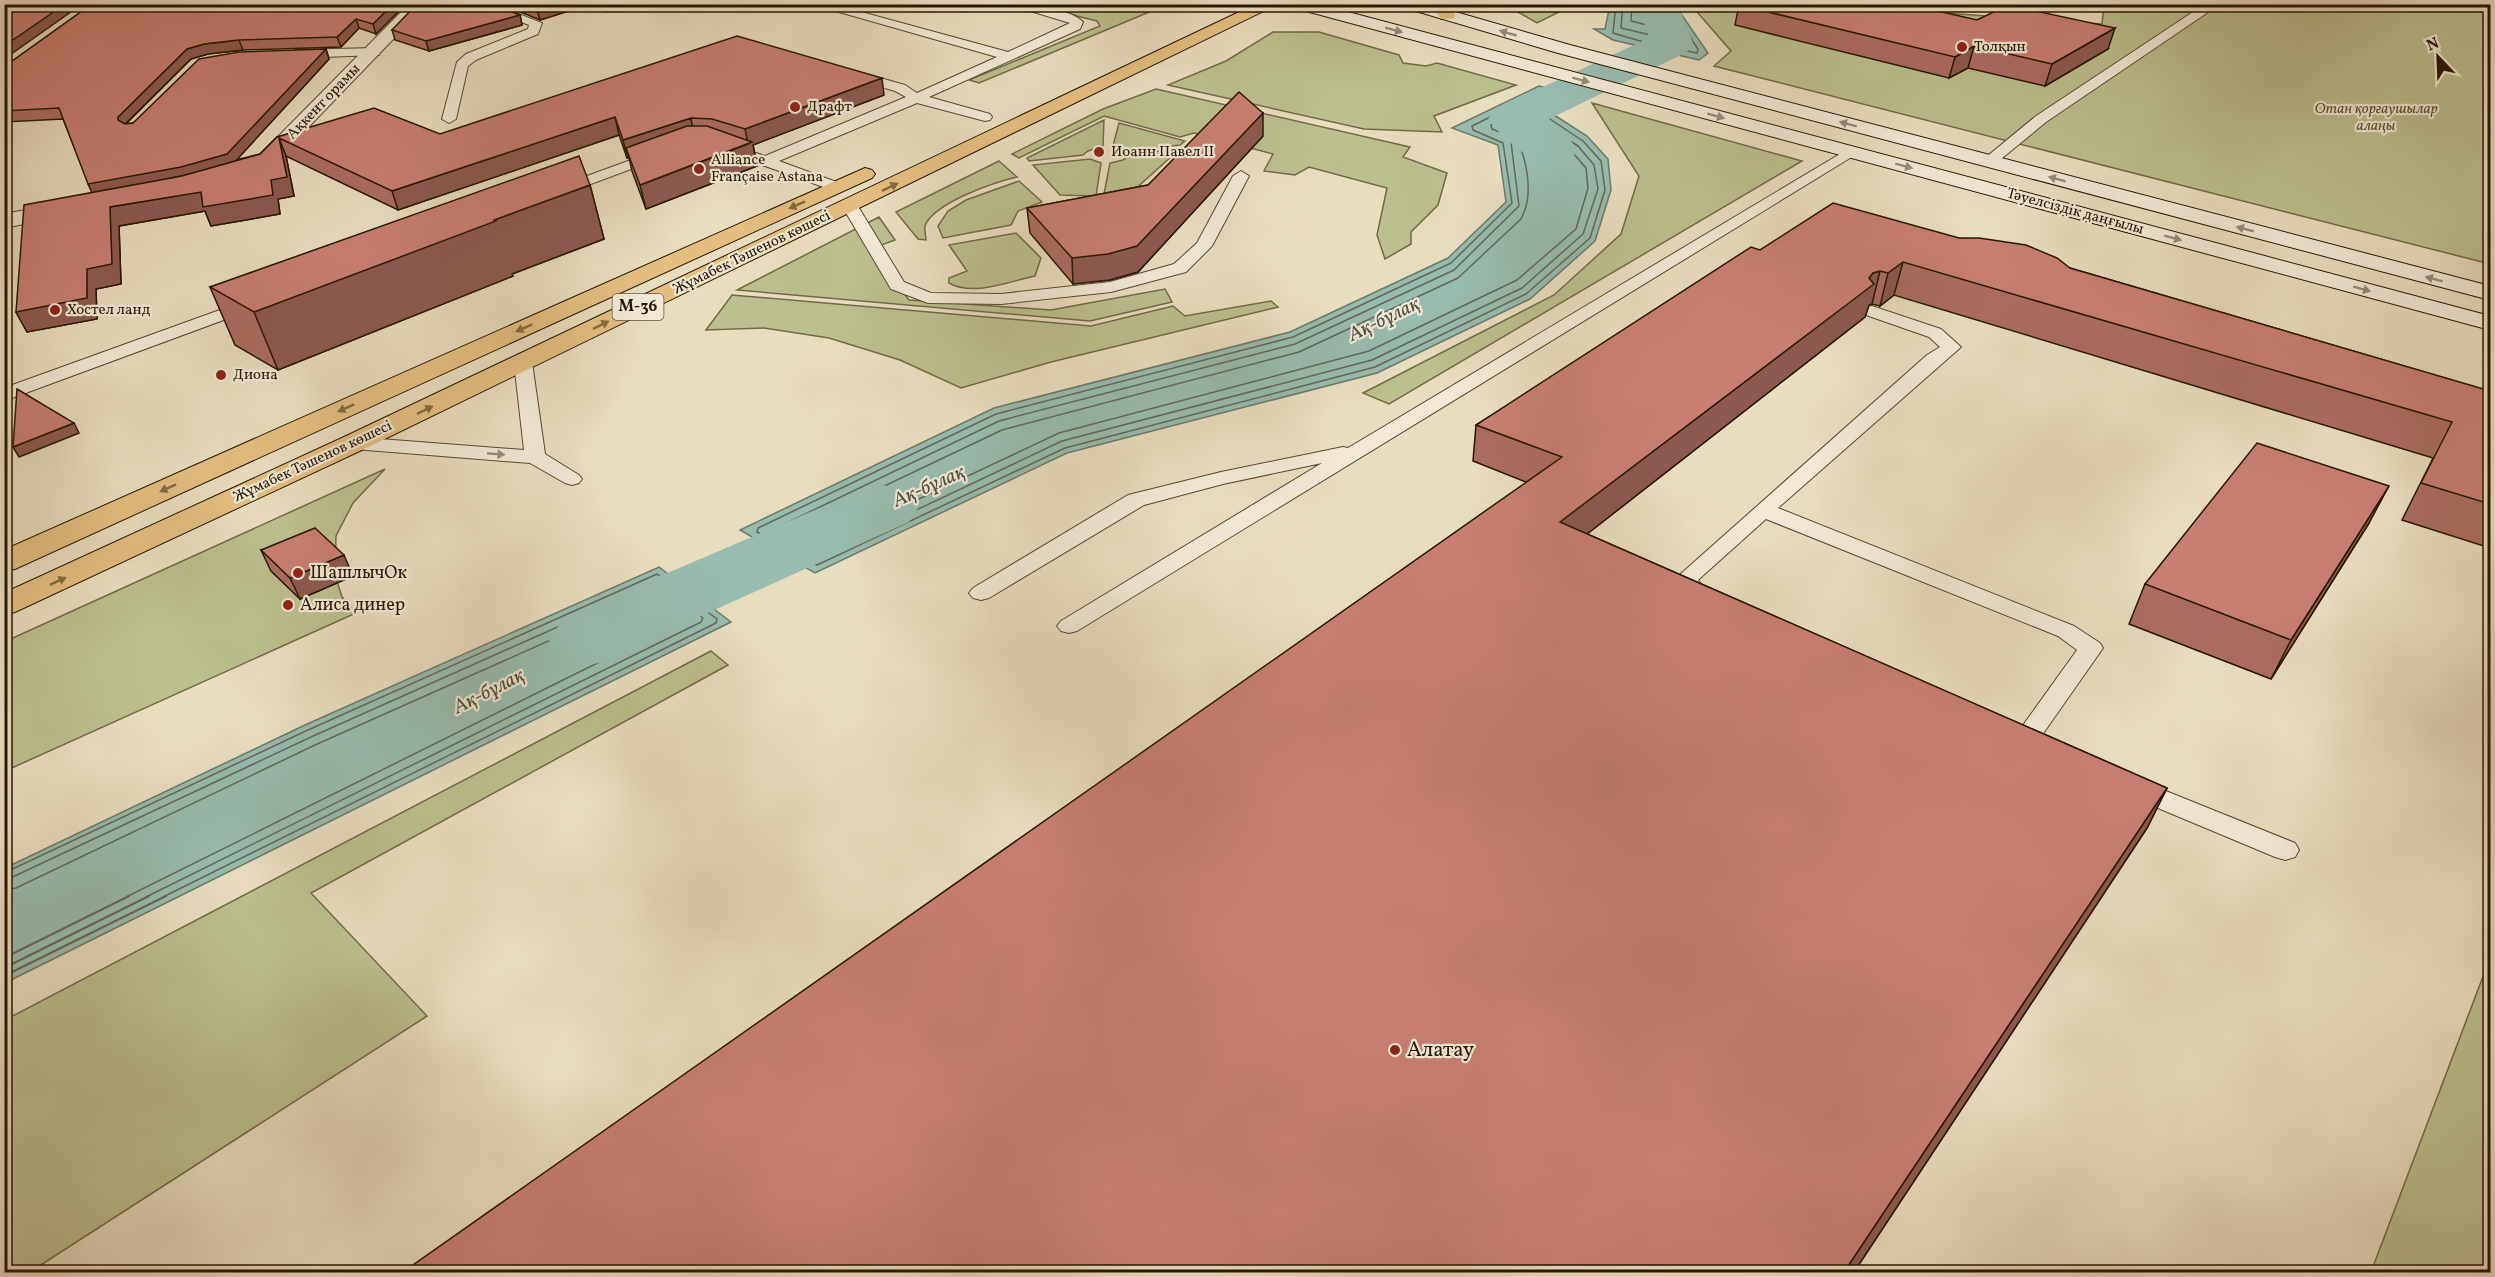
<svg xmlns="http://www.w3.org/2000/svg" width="2495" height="1277" viewBox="0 0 2495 1277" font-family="Vollkorn,serif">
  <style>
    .green { fill: #bcbf8e; stroke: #726a47; stroke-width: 1.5 }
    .water { fill: #98bcaf; stroke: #6b7a69; stroke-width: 1.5 }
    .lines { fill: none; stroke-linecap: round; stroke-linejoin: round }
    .shore-far1 { stroke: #606958; stroke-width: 1.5 }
    .shore { stroke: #606958; stroke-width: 2 }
    .river { fill: #98bcaf; fill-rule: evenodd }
    .lane-casing { stroke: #584830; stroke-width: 2 }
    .street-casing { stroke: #584830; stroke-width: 2 }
    .secondary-casing { stroke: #271600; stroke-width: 2 }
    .primary-casing { stroke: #271600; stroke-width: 2 }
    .lane { fill: #f1e9d6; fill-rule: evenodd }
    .street { fill: #f1e9d6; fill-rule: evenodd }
    .secondary { fill: #f1e9d6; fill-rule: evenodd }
    .primary { fill: #e4be80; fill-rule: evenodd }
    .wall { fill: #ac6c63; stroke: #271600; stroke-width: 1.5 }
    .shaded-wall { fill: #8c5850; stroke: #271600; stroke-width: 1.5 }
    .building { fill: #c87e73; stroke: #271600; stroke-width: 1.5 }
    .oneway { fill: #968a76 }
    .oneway2 { fill: #866a40 }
    .poi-dot { fill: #8f2418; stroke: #f1e9d6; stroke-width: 2 }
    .labels { text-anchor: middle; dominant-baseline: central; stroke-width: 4.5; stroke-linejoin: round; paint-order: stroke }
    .far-poi-label { font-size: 15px; fill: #271600; stroke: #f1e9d6; text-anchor: start }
    .far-street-label { font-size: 15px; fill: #271600; stroke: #f1e9d6 }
    .far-park-label { font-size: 15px; font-style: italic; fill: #5b5132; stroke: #f1e9d6 }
    .shield { fill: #f1e9d6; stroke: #645540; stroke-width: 1.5 }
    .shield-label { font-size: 16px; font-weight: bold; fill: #271600 }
    .poi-label { font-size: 18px; fill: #271600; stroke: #f1e9d6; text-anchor: start }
    .water-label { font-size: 20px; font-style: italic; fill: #4f503d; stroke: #f1e9d6 }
    .near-poi-label { font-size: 21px; fill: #271600; stroke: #f1e9d6; text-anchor: start }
  </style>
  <rect width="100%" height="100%" fill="#e9ddc0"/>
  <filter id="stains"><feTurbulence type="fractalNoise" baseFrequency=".00333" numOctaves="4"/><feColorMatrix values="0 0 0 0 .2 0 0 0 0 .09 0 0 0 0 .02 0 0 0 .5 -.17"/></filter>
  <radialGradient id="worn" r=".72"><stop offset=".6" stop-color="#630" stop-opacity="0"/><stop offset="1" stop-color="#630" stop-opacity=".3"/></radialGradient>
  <path class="green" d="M 1067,5 L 1166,5 L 979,83 L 969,80 L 1100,26 L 1097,21 L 1053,10 Z
    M 1506,5 L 1506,4 L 1573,5 L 1537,23 Z
    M 1691,5 L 1829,5 L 2102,24 L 2104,5 L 2490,5 L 2490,264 L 1714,66 L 1731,51 Z
    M 1273,32 L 1319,32 L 1399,55 L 1403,63 L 1426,66 L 1437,63 L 1516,85 L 1434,116 L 1442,132 L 1364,129 L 1168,85 L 1226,61 Z
    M 1156,89 L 1410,147 L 1403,157 L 1447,173 L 1438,205 L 1411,232 L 1411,244 L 1385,259 L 1377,235 L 1387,188 L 1309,167 L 1295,175 L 1264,171 L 1273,154 L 1194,133 L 1180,137 L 1104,116 L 1019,158 L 1012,154 L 1103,109 Z
    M 1592,103 L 1802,161 L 1389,404 L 1363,393 L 1554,295 L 1621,234 L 1639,176 Z
    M 1104,120 L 1103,146 L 1088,151 L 1083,155 L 1029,161 L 1027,158 Z
    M 1119,123 L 1185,141 L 1180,145 L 1126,151 L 1113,146 Z
    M 1181,148 L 1124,199 L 1103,199 L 1110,163 L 1123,160 L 1130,155 Z
    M 1090,159 L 1101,163 L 1096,196 L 1060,195 L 1033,165 Z
    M 999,161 L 1017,177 C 995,182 933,203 925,226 C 924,230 926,235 926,240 L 918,239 L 896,212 Z
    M 1019,181 L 1042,202 L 1018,211 L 1011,225 L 943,238 L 938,226 L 948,211 L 966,200 Z
    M 879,217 L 895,240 L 871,249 L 909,300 L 1051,310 L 1165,289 L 1172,302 L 1090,321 L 737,290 Z
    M 1016,233 L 1041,258 L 1035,276 C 1010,281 973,297 949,283 L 949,278 L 967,271 L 949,245 Z
    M 732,295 L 1091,326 L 1173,306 L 1185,316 L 1271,301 L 1278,307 L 1051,362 L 961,388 L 900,360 L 829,338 L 764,328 L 706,330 Z
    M 385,469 L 353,503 L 336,536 L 335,575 L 342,597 L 356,613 L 5,771 L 4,642 Z
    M 711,651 L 728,665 L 311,893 L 427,1016 L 30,1272 L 5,1272 L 5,1020 Z
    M 2490,958 L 2490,1272 L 2371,1272 Z"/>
  <path class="water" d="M 1610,5 L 1675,5 L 1708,53 L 1699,60 L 1613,40 L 1594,29 L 1605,29 Z
    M 1539,86 L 1584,97 L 1551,113 L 1587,136 L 1608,159 L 1611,190 L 1595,241 L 1530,299 L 1377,373 L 1067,453 L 815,573 L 740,530 L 994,408 L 1290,332 L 1448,258 L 1506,202 L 1498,145 L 1452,128 Z
    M 659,567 L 731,622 L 5,983 L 5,868 L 305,725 Z"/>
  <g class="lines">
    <path class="shore-far1" d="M 1616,4 L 1613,33 L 1647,43 L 1697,53 L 1698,49 L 1672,10 L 1671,4
      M 1623,4 L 1621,28 L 1680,42 L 1681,38 L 1665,14 L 1663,4
      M 1632,4 L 1631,21 L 1659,28 L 1661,25 L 1655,14 L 1654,4
      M 1539,93 L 1560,98 L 1560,102 L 1548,109 L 1547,117 L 1583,141 L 1601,161 L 1605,190 L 1590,238 L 1526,294 L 1375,367 L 1065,448 L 817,565 L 757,532 L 758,528 L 996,414 L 1293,337 L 1451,263 L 1512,203 L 1503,143 L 1473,130 L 1472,126 Z
      M 1537,102 L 1541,104 L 1539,115 L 1543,124 L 1578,146 L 1594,165 L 1598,189 L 1583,234 L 1522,288 L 1372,360 L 1062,441 L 817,557 L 773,533 L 774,529 L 999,421 L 1295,344 L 1454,270 L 1519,206 L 1511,142 L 1505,134 L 1492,129 L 1491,125 Z
      M 1527,117 L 1530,118 L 1538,132 L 1573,153 L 1586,168 L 1588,188 L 1576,229 L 1517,280 L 1369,351 L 1059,433 L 817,547 L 793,533 L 794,529 L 1002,430 L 1299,352 L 1458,278 L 1521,219 C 1536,192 1525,152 1511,126 Z
      M 4,873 L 308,730 L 657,574 L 717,619 L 716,623 L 163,897
      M 4,881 L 311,737 L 656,583 L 703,618 L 701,622 L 146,897
      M 4,890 L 16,888 L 315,745 L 654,594 L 686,616 L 684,620 L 126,897"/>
    <path class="shore" d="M 4,958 L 129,896
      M 4,968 L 149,896
      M 4,976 L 166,896"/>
    <path class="river" d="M 1638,4 L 1678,4 L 1693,43 L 1687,52 L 1545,121 L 1570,139 L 1577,150 L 1570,161 C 1564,162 1556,165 1550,164 C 1530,163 1499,135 1488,119 L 1495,109 L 1649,38 Z
      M 883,485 L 909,492 L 919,507 L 909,522 L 679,626 L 619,658 L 590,665 L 561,658 L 549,640 L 561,622 L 623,592 L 857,492 Z"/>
    <g class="lane-casing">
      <path id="lane" d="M 474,4 L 493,4 L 542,23 L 538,34 L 476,60 L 468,66 L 456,119 L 449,123 L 442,119 L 457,62 L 466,54 L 528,29 L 529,25 Z
        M 623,4 L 605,12 L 599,8 L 604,4 Z
        M 811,4 L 832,4 L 1008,52 L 1070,23 L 1007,4 C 1026,4 1070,8 1083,22 L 1080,29 L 929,97 L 990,114 L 992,117 L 990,120 L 985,121 L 917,103 L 779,161 L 842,184 L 845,187 L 842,190 L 837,192 L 721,150 L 719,147 L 726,143 L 765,156 L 906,97 L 895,91 L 847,77 L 845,74 L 847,71 L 852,70 L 905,85 L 917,93 L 997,57 Z
        M 2205,4 L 2220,4 L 2046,122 L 1995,164 L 1985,164 L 1983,161 L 1985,158 L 2036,116 Z
        M 374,48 L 379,49 L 380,52 L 379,55 L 295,58 L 289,54 L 295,50 Z
        M 1850,148 L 1857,152 L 1855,155 L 1077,631 L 1069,633 L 1061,631 L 1057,626 L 1061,621 L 1322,463 L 1223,484 L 1144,505 L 989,598 L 981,600 L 973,598 L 969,593 L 973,588 L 1128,495 L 1221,472 L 1343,447 L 1348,448 Z
        M 661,149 L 666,150 L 668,153 L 666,156 L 564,194 L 554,194 L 551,191 L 554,188 Z
        M 1241,171 L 1249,176 L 1212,246 L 1186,272 L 1111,292 L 1001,304 L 928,303 L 891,289 L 842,206 L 850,201 L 856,203 L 904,282 L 931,293 L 1001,294 L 1110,282 L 1174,264 L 1197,243 L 1233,176 Z
        M 253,298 L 259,299 L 262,303 L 259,307 L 4,401 L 4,388 Z
        M 1872,306 L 1941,329 L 1961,347 L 1778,508 L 2074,626 L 2100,643 L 2103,648 L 2033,748 L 2024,751 L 2015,748 L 2011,742 L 2077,650 L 2058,636 L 1766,519 L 1698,580 L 1714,602 L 1710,607 L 1702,609 L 1694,607 L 1675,579 L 1927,355 L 1940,347 L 1929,337 L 1866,315 L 1863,311 L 1866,307 Z
        M 523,356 L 530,358 L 532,362 L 545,454 L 579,475 L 582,479 L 579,483 L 572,485 L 565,483 L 530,463 L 354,449 L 347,447 L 344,443 L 347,439 L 354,437 L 524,450 L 514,362 L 516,358 Z
        M 2131,777 L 2295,843 L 2299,850 L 2295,857 L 2285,860 L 2275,857 L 2122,793 L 2118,786 L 2122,779 Z"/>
    </g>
    <g class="street-casing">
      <path id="street" d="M 409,4 L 427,4 L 272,165 L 258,165 L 255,161 L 258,157 Z
        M 67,202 L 75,204 L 78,209 L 75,214 L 4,228 L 4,214 Z"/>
    </g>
    <g class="secondary-casing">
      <path id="secondary" d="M 1289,4 L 1318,4 L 2490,316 L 2490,330 L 1291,7 Z
        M 1400,4 L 1428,4 L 1570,45 L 2490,286 L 2490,300 L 1558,53 L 1402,7 Z"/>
    </g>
    <g class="primary-casing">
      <path id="primary" d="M 1256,4 L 1278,4 L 364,449 L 15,612 L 4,615 L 4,593 L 344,437 Z
        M 1431,4 L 1448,4 L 1455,15 L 1453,19 L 1441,19 Z
        M 865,168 L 872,170 L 875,174 L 872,178 L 15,569 L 4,571 L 4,550 Z"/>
    </g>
    <use href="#lane" class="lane"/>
    <use href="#street" class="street"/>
    <use href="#secondary" class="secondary"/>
    <use href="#primary" class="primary"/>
  </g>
  <path class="wall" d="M 92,4 L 406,4 L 376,34 L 359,28 L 341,47 L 243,50 L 208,54 L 191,59 L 126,124 L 133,123 L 326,49 L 329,59 L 236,160 L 260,154 L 277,137 L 440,134 L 884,95 L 753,145 L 757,166 L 646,209 L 632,171 L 629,158 L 627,158 L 619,135 L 398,210 L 286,156 L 294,196 L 278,199 L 280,214 L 211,226 L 205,211 L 119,226 L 121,284 L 96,289 L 97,319 L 27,332 L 16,312 L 92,192 L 63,119 L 4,122 L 4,67 Z
    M 501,4 L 591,4 L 540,20 Z
    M 1739,5 L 2108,49 L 2045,86 L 1968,68 L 1949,78 L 1735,25 Z
    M 520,15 L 522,25 L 429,51 L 395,40 L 392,30 Z
    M 1263,136 L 1138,272 L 1110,280 L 1073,284 L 1030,233 L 1027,208 L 1148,185 Z
    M 590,185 L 604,239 L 512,274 L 513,276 L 278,370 L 235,345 L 210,287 Z
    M 1760,250 L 2070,268 L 2490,391 L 2490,548 L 2402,520 L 2433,458 L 1894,295 L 1880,306 L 1872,304 L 1869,305 L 1865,317 L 1587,534 L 2167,788 L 2147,828 L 1854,1272 L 1526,482 L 1473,461 L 1476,425 Z
    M 2369,523 L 2271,679 L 2129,624 L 2145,584 Z
    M 261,550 L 353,576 L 300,599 L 271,571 Z"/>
  <path class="shaded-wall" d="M 65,4 L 82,4 L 4,59 L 4,46 Z
    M 393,4 L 406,4 L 376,34 L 373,24 Z
    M 556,4 L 591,4 L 540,20 L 537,10 Z
    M 520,15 L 522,25 L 429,51 L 426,41 Z
    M 356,19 L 359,28 L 341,47 L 337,37 Z
    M 2115,28 L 2108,49 L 2045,86 L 2052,64 Z
    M 239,40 L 243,50 L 208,54 L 191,59 L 122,127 L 118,120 L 118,117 L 187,49 L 204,44 Z
    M 1974,46 L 1968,68 L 1949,78 L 1955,57 Z
    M 326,49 L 329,59 L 232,165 L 93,195 L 88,184 Z
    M 882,78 L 884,95 L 753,145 L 757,166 L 646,209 L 640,185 L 748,144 L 745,129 Z
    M 1263,113 L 1263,136 L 1138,272 L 1110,280 L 1073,284 L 1072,258 Z
    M 615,117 L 619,135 L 398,210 L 392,191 Z
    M 691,118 L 694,136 L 626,148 L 629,158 L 627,158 L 623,140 Z
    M 279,138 L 286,156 L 294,196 L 278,199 L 280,214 L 211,226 L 205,211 L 119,226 L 121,284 L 96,289 L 97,319 L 27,332 L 16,312 L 110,207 L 271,180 Z
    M 590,185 L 604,239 L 512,274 L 513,276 L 278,370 L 254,312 L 494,220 Z
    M 1903,262 L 1894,295 L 1880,306 L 1888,273 Z
    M 1880,271 L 1872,304 L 1869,305 L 1865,317 L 1555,559 L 1560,522 L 1873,273 Z
    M 74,423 L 79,433 L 19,457 L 13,447 Z
    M 4,453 L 8,462 L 4,463 Z
    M 2389,486 L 2369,523 L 2271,679 L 2291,640 Z
    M 344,555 L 353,576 L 300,599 L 290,578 Z
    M 2167,788 L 2147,828 L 1854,1272 L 1844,1272 Z"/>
  <path class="building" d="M 4,4 L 65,4 L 4,46 Z
    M 92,4 L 393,4 L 373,24 L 356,19 L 337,37 L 239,40 L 204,44 L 187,49 L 118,117 L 118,120 L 125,124 L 133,123 L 199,59 L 239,52 L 326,49 L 227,154 L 181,167 L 88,184 L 59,108 L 4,111 L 4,67 Z
    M 417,4 L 491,4 L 520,15 L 426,41 L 392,30 Z
    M 523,4 L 556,4 L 537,10 Z
    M 1907,4 L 1977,20 L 2008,5 L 2115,28 L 2052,64 L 1974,46 L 1955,57 L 1739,5 Z
    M 737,36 L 882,78 L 745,129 L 712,119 L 691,118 L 623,140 L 615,117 L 392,191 L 279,138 L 287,177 L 271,180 L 273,195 L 203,207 L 201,192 L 110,207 L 112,264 L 87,269 L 87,298 L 16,312 L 24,205 L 182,176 L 260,154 L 277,137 L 374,108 L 440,134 Z
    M 1239,92 L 1263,113 L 1137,246 L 1108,254 L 1072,258 L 1027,208 L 1148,185 Z
    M 687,126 L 707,126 L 752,142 L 640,185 L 626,148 Z
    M 579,156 L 590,185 L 494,220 L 496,221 L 254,312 L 210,287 Z
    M 1833,203 L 1959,238 L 1979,238 L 2026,245 L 2057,258 L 2070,268 L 2490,391 L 2490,504 L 2421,483 L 2452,422 L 1903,262 L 1888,273 L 1880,271 L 1873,273 L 1869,278 L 1874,284 L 1560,522 L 2167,788 L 1844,1272 L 403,1272 L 1562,457 L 1476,425 L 1751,247 L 1760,250 Z
    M 17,389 L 74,423 L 13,447 Z
    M 2257,443 L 2389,486 L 2291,640 L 2145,584 Z
    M 315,528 L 344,555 L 290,578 L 261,550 Z"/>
  <defs><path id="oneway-solid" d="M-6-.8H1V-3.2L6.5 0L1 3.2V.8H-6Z" transform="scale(1.5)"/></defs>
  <g class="oneway">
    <use href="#oneway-solid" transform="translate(1394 30) rotate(15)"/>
    <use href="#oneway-solid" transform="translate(1508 33) rotate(-164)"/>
    <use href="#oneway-solid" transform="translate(1581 80) rotate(15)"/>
    <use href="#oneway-solid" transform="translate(1716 116) rotate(15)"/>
    <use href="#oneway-solid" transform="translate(1848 124) rotate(-165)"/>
    <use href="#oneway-solid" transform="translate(1904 166) rotate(15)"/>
    <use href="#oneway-solid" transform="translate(2057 179) rotate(-165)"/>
    <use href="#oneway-solid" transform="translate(2245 229) rotate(-165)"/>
    <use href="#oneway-solid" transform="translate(2173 238) rotate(15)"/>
    <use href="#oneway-solid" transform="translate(2434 279) rotate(-165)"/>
    <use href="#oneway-solid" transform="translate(2362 289) rotate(15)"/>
    <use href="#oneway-solid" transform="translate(496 454) rotate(4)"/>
  </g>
  <g class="oneway2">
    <use href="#oneway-solid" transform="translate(890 187) rotate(-26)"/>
    <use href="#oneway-solid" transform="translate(797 205) rotate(156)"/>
    <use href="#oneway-solid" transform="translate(601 325) rotate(-26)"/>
    <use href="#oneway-solid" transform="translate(524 328) rotate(156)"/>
    <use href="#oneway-solid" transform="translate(346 408) rotate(156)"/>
    <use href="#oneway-solid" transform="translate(425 410) rotate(-26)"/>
    <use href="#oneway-solid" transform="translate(168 488) rotate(156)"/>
    <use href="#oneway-solid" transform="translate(58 581) rotate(-25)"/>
  </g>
  <g class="poi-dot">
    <circle cx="1962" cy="47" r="6"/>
    <circle cx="795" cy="107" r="6"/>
    <circle cx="1099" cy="152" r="6"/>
    <circle cx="699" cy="169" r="6"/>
    <circle cx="55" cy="310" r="6"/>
    <circle cx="221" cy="375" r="6"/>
    <circle cx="298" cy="573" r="6"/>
    <circle cx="288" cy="605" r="6"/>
    <circle cx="1395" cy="1050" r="6"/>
  </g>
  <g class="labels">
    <g class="far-poi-label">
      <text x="1974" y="47">Толқын</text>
      <text x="807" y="107">Драфт</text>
      <text x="1111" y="152">Иоанн Павел II</text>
      <text x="711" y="160">Alliance<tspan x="711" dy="17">Française Astana</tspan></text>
      <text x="67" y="310">Хостел ланд</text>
      <text x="233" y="375">Диона</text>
    </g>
    <g class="far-street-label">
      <text transform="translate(324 102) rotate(-46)">Ақкент орамы</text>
      <text transform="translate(2075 212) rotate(15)">Тәуелсіздік даңғылы</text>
      <text transform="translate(752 253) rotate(-26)">Жұмабек Тәшенов көшесі</text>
      <text transform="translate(313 462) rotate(-25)">Жұмабек Тәшенов көшесі</text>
    </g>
    <g class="far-park-label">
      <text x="2376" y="109">Отан қорғаушылар<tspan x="2376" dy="17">алаңы</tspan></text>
    </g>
    <rect class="shield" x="612.5" y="294" width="51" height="26" rx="4.5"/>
    <g class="shield-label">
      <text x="638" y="307">M-36</text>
    </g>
    <g class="poi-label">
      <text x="310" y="573">ШашлычОк</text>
      <text x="300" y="605">Алиса динер</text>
    </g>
    <g class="water-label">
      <text transform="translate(1384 320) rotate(-26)">Ақ-бұлақ</text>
      <text transform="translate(929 487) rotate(-24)">Ақ-бұлақ</text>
      <text transform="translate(489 692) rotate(-27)">Ақ-бұлақ</text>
    </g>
    <g class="near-poi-label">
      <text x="1407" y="1050">Алатау</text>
    </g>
  </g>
  <rect width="2495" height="1277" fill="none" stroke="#e9ddc0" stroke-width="24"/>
  <rect x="6" y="6" width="2483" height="1265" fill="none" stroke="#271600" stroke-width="3"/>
  <rect x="12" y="12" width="2471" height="1253" fill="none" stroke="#271600" stroke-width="1.5"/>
  <g transform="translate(2438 57) rotate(337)" stroke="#f1e9d6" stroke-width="4.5" paint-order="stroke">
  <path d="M0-4.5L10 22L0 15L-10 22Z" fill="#271600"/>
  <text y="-9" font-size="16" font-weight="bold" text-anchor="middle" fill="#271600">N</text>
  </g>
  <rect width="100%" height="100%" filter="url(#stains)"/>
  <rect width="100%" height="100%" fill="url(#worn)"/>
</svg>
